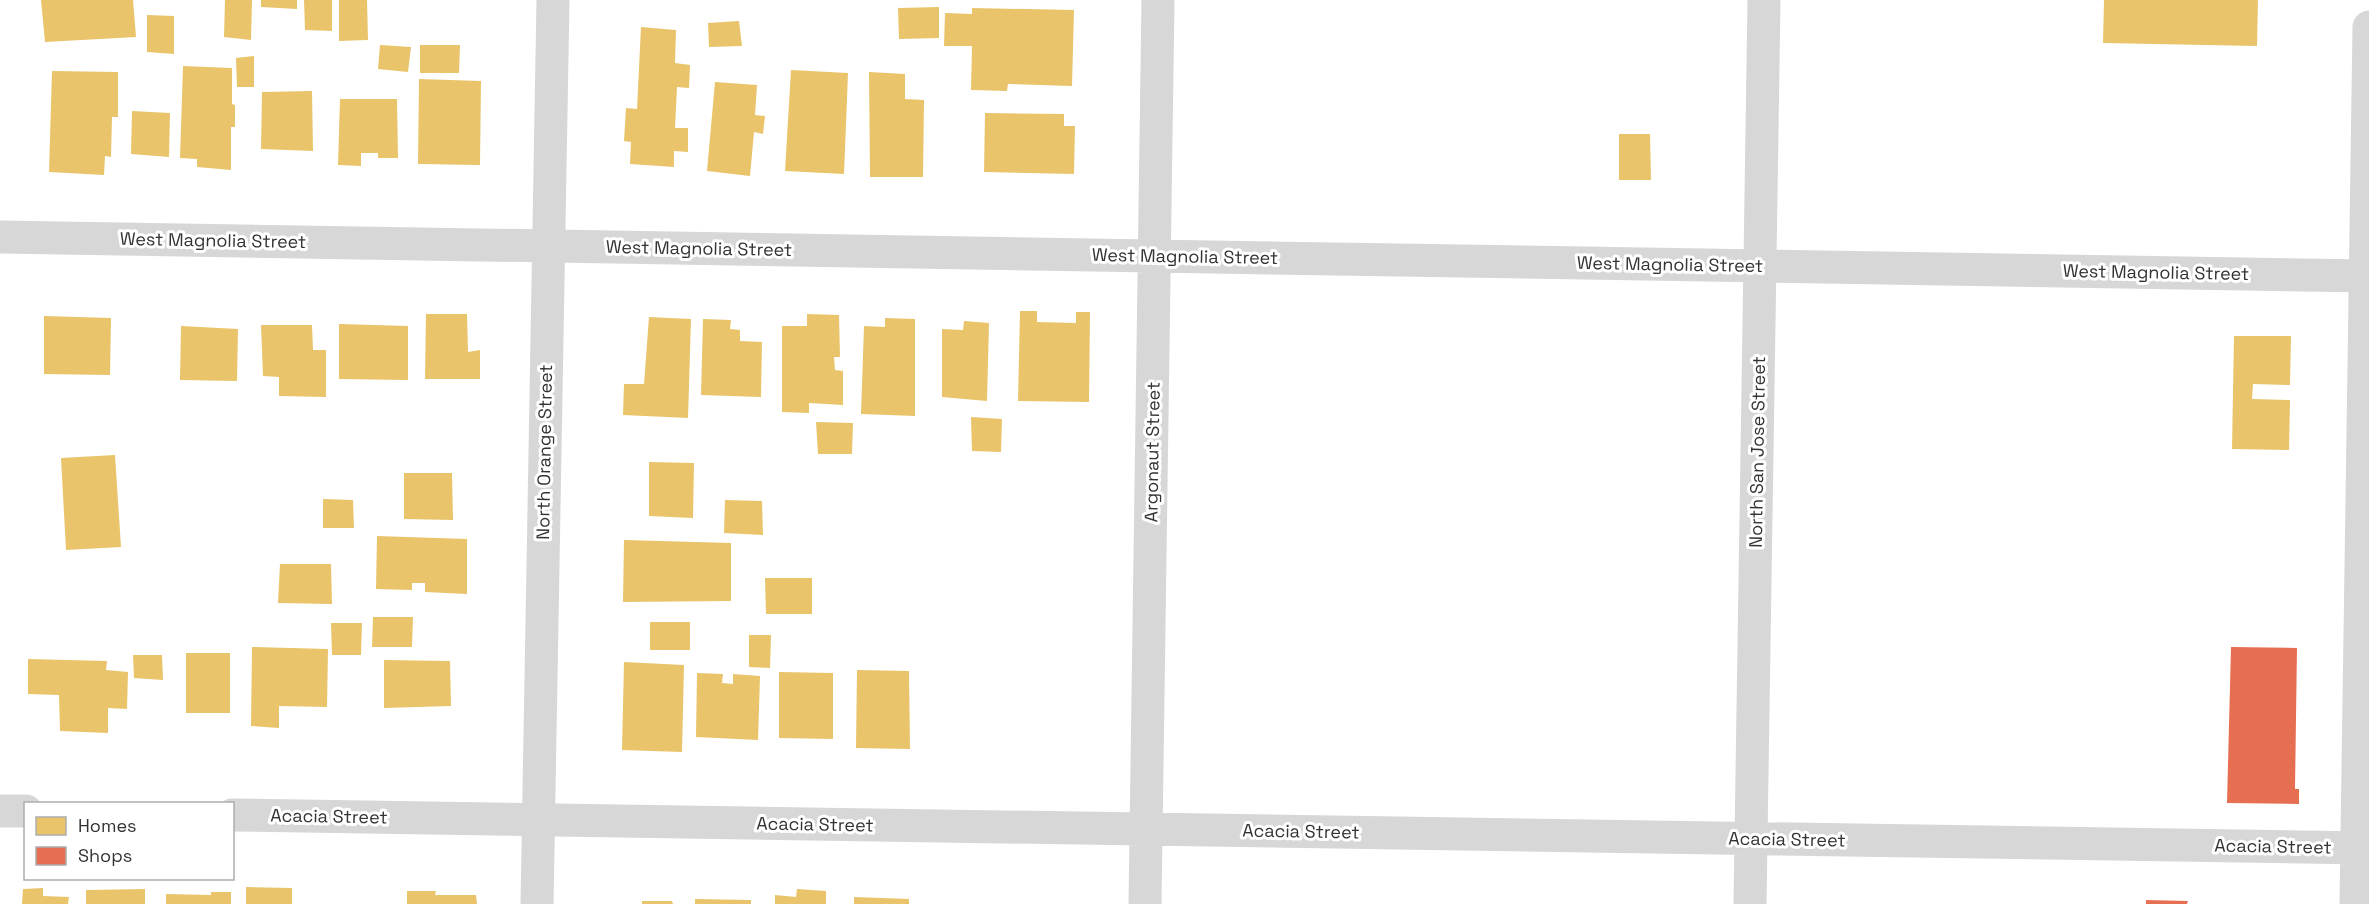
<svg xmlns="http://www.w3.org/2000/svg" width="2369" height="904" viewBox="0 0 2369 904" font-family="'Space Grotesk',sans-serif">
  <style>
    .homes { fill: #e9c46a }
    .shops { fill: #e76f51 }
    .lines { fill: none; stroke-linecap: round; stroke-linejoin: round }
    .street { stroke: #d7d7d7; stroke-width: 33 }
    .labels { text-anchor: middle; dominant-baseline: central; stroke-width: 6; stroke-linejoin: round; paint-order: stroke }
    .street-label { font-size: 18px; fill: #333; stroke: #fff }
  </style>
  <rect width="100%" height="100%" fill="#fff"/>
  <path class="homes" d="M 41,0 L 133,0 L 136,37 L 45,42 Z
    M 225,0 L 252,0 L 251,40 L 224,37 Z
    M 261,0 L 297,0 L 297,9 L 261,7 Z
    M 304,0 L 332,0 L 332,31 L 305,30 Z
    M 339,0 L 367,0 L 368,40 L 339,41 Z
    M 2104,0 L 2258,0 L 2257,46 L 2103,43 Z
    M 939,7 L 939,38 L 899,39 L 898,8 Z
    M 972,8 L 1074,10 L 1072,86 L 1008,84 L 1007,91 L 971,90 L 972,46 L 944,46 L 945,13 L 972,14 Z
    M 147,15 L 174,16 L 174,54 L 147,52 Z
    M 739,21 L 742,46 L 709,47 L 708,23 Z
    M 641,27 L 676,30 L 675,63 L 690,65 L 689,88 L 677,87 L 675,128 L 688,128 L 688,152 L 674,151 L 674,167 L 630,164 L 631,142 L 624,141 L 626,108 L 637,109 Z
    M 380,45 L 411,47 L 408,72 L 378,69 Z
    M 420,45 L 460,45 L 459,73 L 420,73 Z
    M 254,56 L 254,87 L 237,87 L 236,58 Z
    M 183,66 L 232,68 L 232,104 L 235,105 L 235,127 L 231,127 L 231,170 L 197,167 L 197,159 L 180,158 Z
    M 791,70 L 848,73 L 844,174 L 785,171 Z
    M 52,71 L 118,72 L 118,117 L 112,117 L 111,157 L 105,156 L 104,175 L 49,172 Z
    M 869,72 L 905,74 L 905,99 L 924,100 L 923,177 L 870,177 Z
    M 419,79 L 481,81 L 480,165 L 418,164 Z
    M 715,82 L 757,85 L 755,115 L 765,116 L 763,134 L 754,132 L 750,176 L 707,171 Z
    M 312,91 L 313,151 L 261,149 L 262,92 Z
    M 340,99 L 397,99 L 398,158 L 378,158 L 378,153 L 361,153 L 361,166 L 338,165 Z
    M 132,111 L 170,113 L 169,157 L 131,154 Z
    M 985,113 L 1064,114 L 1064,126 L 1075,126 L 1074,174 L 984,172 Z
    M 1619,134 L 1650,134 L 1651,180 L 1619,180 Z
    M 1020,311 L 1037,311 L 1037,322 L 1076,323 L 1076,312 L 1090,312 L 1089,402 L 1018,401 Z
    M 426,314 L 467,314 L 468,352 L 480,350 L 480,379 L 425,379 Z
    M 807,314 L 839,315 L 840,357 L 834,357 L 835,370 L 843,371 L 843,405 L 809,403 L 809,413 L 782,412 L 782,326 L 807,326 Z
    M 44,316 L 111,318 L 110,375 L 44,374 Z
    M 649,317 L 691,319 L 688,418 L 623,415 L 624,384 L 644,384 Z
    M 885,318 L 915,319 L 915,416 L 861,414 L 864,326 L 885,327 Z
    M 703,319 L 731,320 L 730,329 L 740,330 L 740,341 L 762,342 L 761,397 L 701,395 Z
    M 964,321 L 989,323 L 987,401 L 942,397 L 942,329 L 963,330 Z
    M 339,324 L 408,326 L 408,380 L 339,379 Z
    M 261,325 L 312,325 L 313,350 L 326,350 L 326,397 L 279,396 L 279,377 L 263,376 Z
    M 181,326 L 238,329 L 237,381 L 180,380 Z
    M 2234,336 L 2291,336 L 2290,385 L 2253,384 L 2252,399 L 2290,400 L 2289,450 L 2232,449 Z
    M 971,417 L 1002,419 L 1001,452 L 972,451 Z
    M 816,422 L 853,423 L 852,454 L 818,454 Z
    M 115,455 L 121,547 L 66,550 L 61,458 Z
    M 649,462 L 694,463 L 693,518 L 649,516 Z
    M 404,473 L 452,473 L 453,520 L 404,519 Z
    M 323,499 L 353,500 L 354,528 L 323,528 Z
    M 725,500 L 762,501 L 763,535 L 724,533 Z
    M 377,536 L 467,539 L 467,594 L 425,592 L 425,583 L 412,583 L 412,590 L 376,589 Z
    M 624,540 L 731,543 L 731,601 L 623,602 Z
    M 280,564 L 331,564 L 332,604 L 278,603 Z
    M 765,578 L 812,578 L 812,614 L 766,614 Z
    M 373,617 L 413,617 L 412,647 L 372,647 Z
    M 650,622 L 690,622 L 690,650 L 650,650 Z
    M 331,623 L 362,623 L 361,655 L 332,655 Z
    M 749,635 L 771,635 L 770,668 L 749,667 Z
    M 252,647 L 328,649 L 327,707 L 279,706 L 279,728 L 251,726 Z
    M 186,653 L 230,653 L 230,713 L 186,713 Z
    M 133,655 L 162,655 L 163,680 L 134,678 Z
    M 28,659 L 107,661 L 106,670 L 128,672 L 127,709 L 108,708 L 108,733 L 60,731 L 59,695 L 28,694 Z
    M 384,660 L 450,661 L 451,706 L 384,708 Z
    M 624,662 L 684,665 L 682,752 L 622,750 Z
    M 857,670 L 909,671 L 910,749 L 856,748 Z
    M 779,672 L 833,673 L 833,739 L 779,738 Z
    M 697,673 L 723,674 L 722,683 L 733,684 L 733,674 L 760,676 L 758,740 L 696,737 Z
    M 246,887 L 292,888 L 292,904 L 246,904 Z
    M 43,888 L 43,896 L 69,897 L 68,904 L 22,904 L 23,889 Z
    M 145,889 L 145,904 L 86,904 L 86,890 Z
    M 797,889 L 826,891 L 826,904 L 775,904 L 775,895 L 796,897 Z
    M 407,891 L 436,891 L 435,895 L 476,895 L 477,904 L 407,904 Z
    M 211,892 L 231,892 L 231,904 L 166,904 L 166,894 L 211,895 Z
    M 854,897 L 909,899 L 909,904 L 854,904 Z
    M 695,899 L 751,900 L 751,904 L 695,904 Z
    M 642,901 L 672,901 L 673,904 L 642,904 Z"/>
  <path class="shops" d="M 2231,647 L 2297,648 L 2295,789 L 2299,789 L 2299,804 L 2227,803 Z
    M 2146,900 L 2188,901 L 2187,904 L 2146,904 Z"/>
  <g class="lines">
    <path class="street" d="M 0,237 L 2369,276
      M 0,811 L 26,811
      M 232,815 L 2369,848
      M 537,904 L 553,0
      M 1145,904 L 1158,0
      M 1750,904 L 1764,0
      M 2356,904 L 2369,27"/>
  </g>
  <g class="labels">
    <g class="street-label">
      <text transform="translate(213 240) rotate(1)">West Magnolia Street</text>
      <text transform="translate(699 248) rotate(1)">West Magnolia Street</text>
      <text transform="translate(1185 256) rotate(1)">West Magnolia Street</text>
      <text transform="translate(1670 264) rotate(1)">West Magnolia Street</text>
      <text transform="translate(2156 272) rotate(1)">West Magnolia Street</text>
      <text transform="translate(544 452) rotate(-89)">North Orange Street</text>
      <text transform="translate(1152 452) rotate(-89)">Argonaut Street</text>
      <text transform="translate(1757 452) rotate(-89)">North San Jose Street</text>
      <text transform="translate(329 816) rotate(1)">Acacia Street</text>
      <text transform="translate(815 824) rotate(1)">Acacia Street</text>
      <text transform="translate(1301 831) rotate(1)">Acacia Street</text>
      <text transform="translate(1787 839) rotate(1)">Acacia Street</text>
      <text transform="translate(2273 846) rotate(1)">Acacia Street</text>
    </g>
  </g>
  <rect x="24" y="802" width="210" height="78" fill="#ffffff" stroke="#adadad" stroke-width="1.5"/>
  <rect x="36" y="817" width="30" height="18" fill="#e9c46a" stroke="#adadad" stroke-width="1.5"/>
  <text x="78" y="832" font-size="18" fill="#333333">Homes</text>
  <rect x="36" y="847" width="30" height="18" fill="#e76f51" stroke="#adadad" stroke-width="1.5"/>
  <text x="78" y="862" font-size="18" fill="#333333">Shops</text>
</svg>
